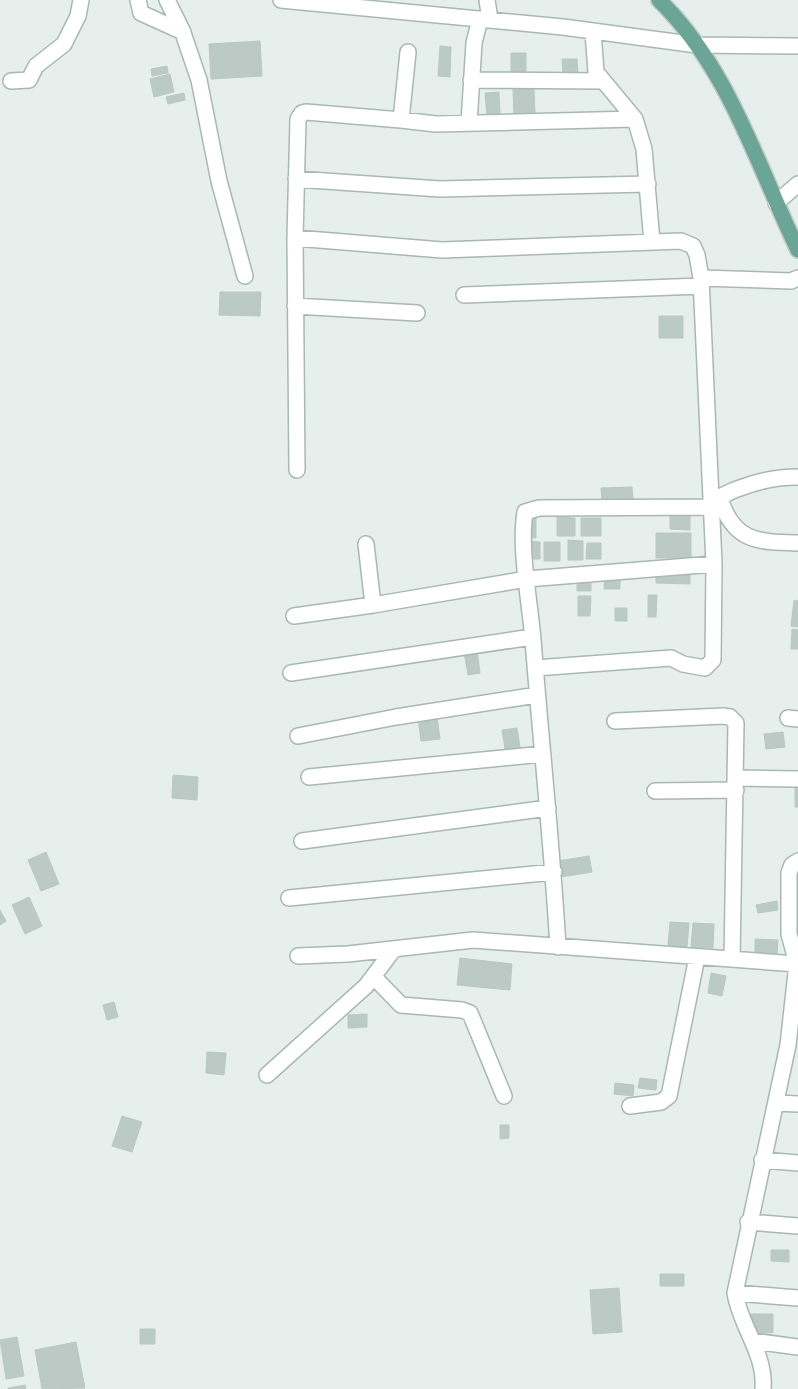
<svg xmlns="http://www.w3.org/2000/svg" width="798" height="1389" viewBox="0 0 798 1389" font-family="Quicksand,sans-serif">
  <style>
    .building { fill: #bbcac4; stroke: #b8c9c2 }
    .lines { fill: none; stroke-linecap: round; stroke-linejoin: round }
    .minor-casing { stroke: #a8b8b2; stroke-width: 18 }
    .major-casing { stroke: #c2cac8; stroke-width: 18 }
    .minor { stroke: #fff; stroke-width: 15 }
    .major { stroke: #6aa596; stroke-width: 15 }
  </style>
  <rect width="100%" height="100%" fill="#e6efeb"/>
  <path class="building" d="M 260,41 L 262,76 L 211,79 L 209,44 Z
    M 440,46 L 451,47 L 450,77 L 438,76 Z
    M 511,53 L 526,53 L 526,73 L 511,73 Z
    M 562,59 L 577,59 L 578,73 L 563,73 Z
    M 167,66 L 168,73 L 152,76 L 151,69 Z
    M 170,74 L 174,92 L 154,97 L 150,79 Z
    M 534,88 L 535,115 L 514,116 L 513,89 Z
    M 499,92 L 500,115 L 487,116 L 485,93 Z
    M 184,93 L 185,100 L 168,104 L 166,97 Z
    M 220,292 L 261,292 L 260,316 L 219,315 Z
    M 659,316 L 683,316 L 683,338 L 659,338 Z
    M 632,487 L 633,499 L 602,501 L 601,488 Z
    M 670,514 L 690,514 L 690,530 L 670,529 Z
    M 526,517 L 536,517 L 536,538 L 526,538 Z
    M 557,517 L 575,518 L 575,536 L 557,536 Z
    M 581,518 L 601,518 L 601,536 L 581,536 Z
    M 656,533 L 691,533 L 691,558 L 656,558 Z
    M 568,540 L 583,541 L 583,560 L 568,560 Z
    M 528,541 L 540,542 L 540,559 L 528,559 Z
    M 544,542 L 560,542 L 560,561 L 544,561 Z
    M 587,543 L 601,543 L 601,559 L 586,559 Z
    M 656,572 L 690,572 L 690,584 L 656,583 Z
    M 577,576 L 591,576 L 591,591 L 577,591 Z
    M 605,577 L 620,577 L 620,589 L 604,589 Z
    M 648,595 L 657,595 L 656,617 L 648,617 Z
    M 578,596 L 591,596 L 590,616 L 578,616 Z
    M 794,600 L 798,601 L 798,627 L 791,626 Z
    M 615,608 L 627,608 L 627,621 L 615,621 Z
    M 792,629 L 798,630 L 798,649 L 791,649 Z
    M 477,650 L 480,673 L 468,675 L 464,652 Z
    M 437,716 L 440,739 L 421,741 L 418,718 Z
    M 517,728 L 520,747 L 505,749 L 502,730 Z
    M 783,732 L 785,747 L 766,749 L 764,734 Z
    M 173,775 L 198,777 L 197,800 L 172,798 Z
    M 798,785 L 798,807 L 795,807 L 795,786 Z
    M 46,852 L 59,884 L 41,891 L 28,860 Z
    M 589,856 L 592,872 L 561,877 L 558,861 Z
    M 29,897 L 42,926 L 25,934 L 12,905 Z
    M 777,901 L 778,910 L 758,913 L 756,905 Z
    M 0,910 L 6,921 L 0,925 Z
    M 670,922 L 689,923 L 687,947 L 668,945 Z
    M 693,923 L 714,924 L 713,948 L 691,947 Z
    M 755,939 L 778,940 L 777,955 L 755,954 Z
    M 460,958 L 512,964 L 510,990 L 457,985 Z
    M 711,973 L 726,976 L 722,996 L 708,993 Z
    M 114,1002 L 118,1017 L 107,1020 L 103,1005 Z
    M 367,1014 L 367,1027 L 348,1028 L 348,1015 Z
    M 207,1052 L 226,1053 L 224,1075 L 206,1073 Z
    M 640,1078 L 657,1080 L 656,1090 L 638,1088 Z
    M 615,1083 L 634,1085 L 633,1096 L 614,1094 Z
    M 122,1116 L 142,1122 L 132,1152 L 112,1146 Z
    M 500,1125 L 509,1125 L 509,1138 L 500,1139 Z
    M 771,1250 L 789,1250 L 789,1262 L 771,1261 Z
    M 660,1274 L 684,1274 L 684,1286 L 660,1286 Z
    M 619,1288 L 622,1332 L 593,1334 L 590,1290 Z
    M 751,1314 L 773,1314 L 773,1333 L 751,1332 Z
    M 140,1329 L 155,1329 L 155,1344 L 140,1344 Z
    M 17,1337 L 24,1376 L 6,1379 L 0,1340 Z
    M 76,1342 L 85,1388 L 42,1389 L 35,1350 Z
    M 25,1385 L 26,1389 L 8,1389 L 8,1388 Z"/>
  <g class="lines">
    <g class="minor-casing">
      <path id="minor" d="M 138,0 L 141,13 L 183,32
        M 167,0 L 182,30 L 199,80 L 219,181 L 245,276
        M 281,0 L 563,27 L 697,45 L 798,46
        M 487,0 L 490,20
        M 593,32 L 596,72 L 635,119 L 644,149 L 652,242
        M 471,80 L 603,81
        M 11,81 L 29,80 L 36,66 L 64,44 L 78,16 L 81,0
        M 401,120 L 436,124 L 635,119
        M 469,123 L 474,43 L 480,19
        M 296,179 L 440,189 L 648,184
        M 776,203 L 798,184
        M 295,238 L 442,250 L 681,241 L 693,246 L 697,255 L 701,278
        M 464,295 L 701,286
        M 295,306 L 417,313
        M 297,470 L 295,238 L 298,119 L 302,113 L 306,112 L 401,120 L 408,52
        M 720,498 C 733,542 758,542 798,543
        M 711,499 C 722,498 729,491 740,488 C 758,481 779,477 798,477
        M 366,544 L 373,605 L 527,579 L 714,564 L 701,278 L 791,281 L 798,278
        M 294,616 L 373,605
        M 535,668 L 671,658 L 683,664 L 705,668 L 713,660 L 714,564
        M 291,673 L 532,637
        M 788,718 L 798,719
        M 615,721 L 723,716 L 730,717 L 736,723 L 732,959
        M 298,736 L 396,717 L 537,695
        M 309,777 L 543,754
        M 736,778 L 798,779
        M 655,791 L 736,790
        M 302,841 L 548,808
        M 289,898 L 554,872
        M 558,947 C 552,844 541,743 533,640 C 530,602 519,549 525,512 L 539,508 L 711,507
        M 298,956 L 348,954 L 473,940 L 797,964
        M 374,977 L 401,1005 L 462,1010 L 470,1013 L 504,1096
        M 267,1075 L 366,986 L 394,949
        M 776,1103 L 798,1104
        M 630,1106 L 661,1102 L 669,1096 L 697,957
        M 762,1160 L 798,1163
        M 748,1222 L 798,1226
        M 735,1293 L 798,1298
        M 753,1341 L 798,1347
        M 763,1389 C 766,1354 740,1326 735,1293 L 788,1045 L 797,964 L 789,934 L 789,873 L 792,865 L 798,861"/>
    </g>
    <g class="major-casing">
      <path id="major" d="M 659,0 C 729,68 757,165 798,250"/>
    </g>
    <use href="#minor" class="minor"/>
    <use href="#major" class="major"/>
  </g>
</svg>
